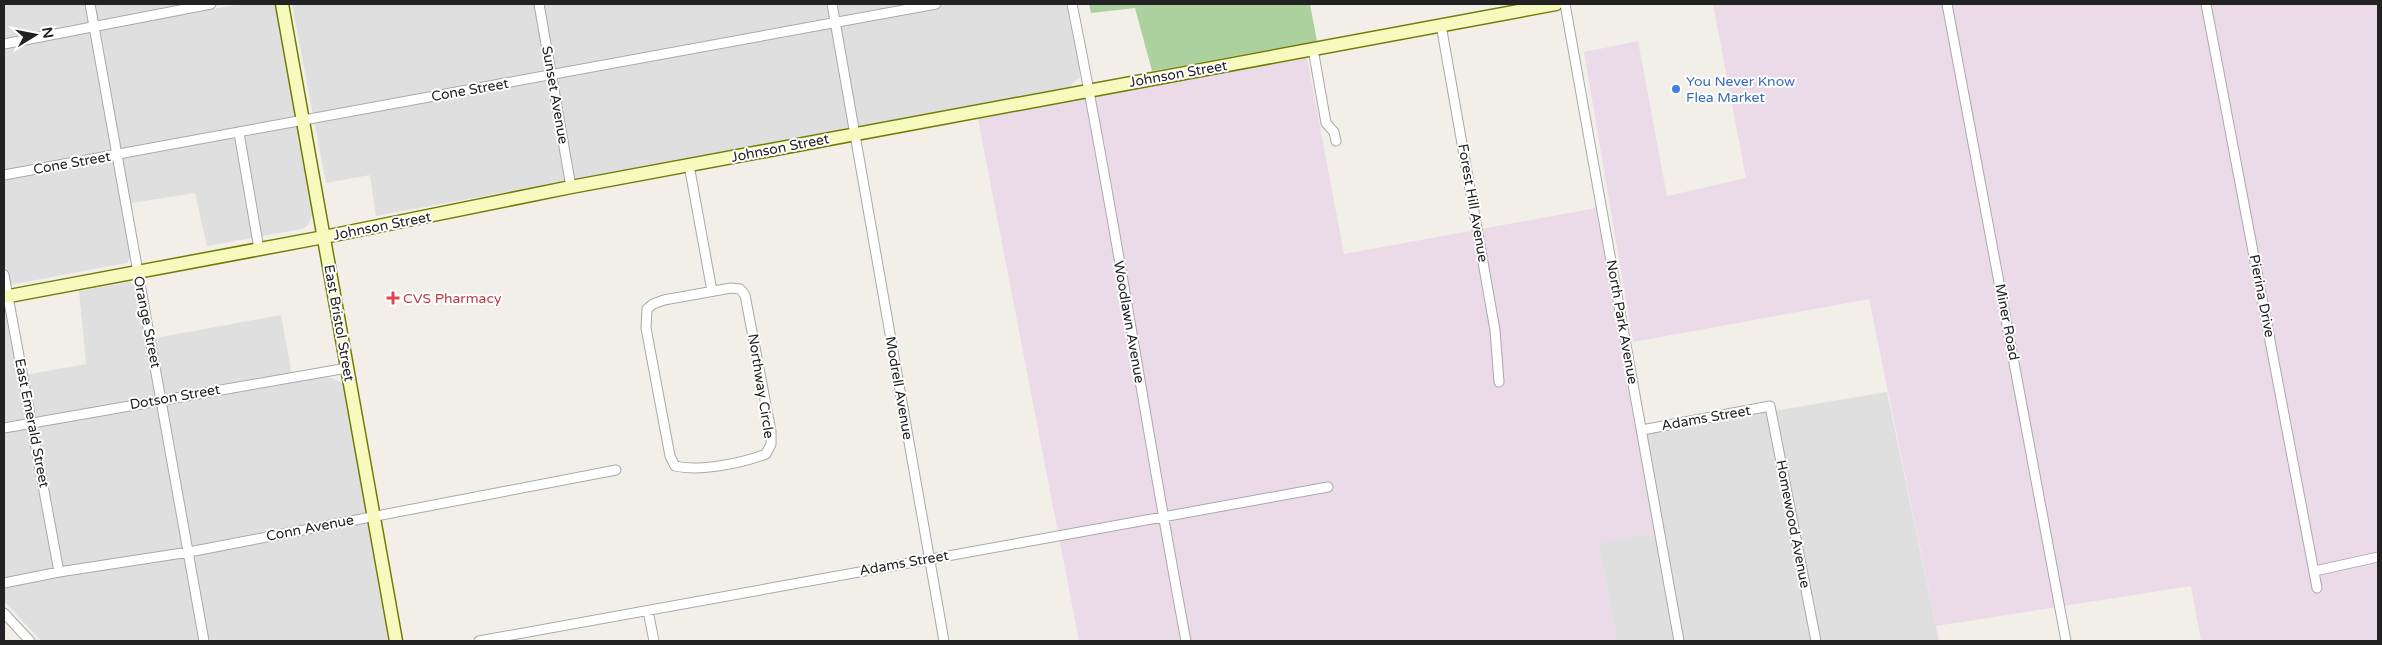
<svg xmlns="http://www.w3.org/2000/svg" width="2382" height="645" viewBox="0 0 2382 645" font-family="'Varela Round',sans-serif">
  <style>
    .residential { fill: #e0dfdf }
    .industrial { fill: #ebdbe8 }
    .forest { fill: #add19e }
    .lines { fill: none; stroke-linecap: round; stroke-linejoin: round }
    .street-casing { stroke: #a9a9a9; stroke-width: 11 }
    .secondary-casing { stroke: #707d05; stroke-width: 15 }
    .street { stroke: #fff; stroke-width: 9 }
    .secondary { stroke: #f7fabf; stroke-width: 12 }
    .shop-dot { fill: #3f7fe0; stroke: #fff; stroke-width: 2 }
    .health-dot { fill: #e0444e; stroke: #fff; stroke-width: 2 }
    .labels { text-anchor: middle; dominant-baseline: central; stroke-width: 4; stroke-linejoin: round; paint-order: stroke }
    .street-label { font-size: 14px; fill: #222; stroke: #fff }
    .shop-label { font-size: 14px; fill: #366cbe; stroke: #fff; text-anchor: start }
    .health-label { font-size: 14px; fill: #be3a42; stroke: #fff; text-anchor: start }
  </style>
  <rect width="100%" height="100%" fill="#f2efe9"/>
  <path class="residential" d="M 4,4 L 212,4 L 213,9 L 241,4 L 276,4 L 313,213 L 308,225 L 302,229 L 207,246 L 195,193 L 132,203 L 130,258 L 127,263 L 4,286 Z
    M 292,4 L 1070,4 L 1081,68 L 1080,77 L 1068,88 L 376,216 L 370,175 L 326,183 Z
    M 130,282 L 135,287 L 156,338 L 281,315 L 293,381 L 320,377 L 332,378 L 343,383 L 388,641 L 41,641 L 4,601 L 4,307 L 6,309 L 19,376 L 86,364 L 79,291 Z
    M 1887,392 L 1939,641 L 1617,641 L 1598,543 L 1654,533 L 1636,434 Z"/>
  <path class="industrial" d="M 1713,4 L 2378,4 L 2378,641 L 2201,641 L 2191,586 L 1936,626 L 1869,299 L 1633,342 L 1584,52 L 1638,41 L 1667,196 L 1746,178 Z
    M 1307,58 L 1344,254 L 1596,208 L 1654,533 L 1598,544 L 1617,641 L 1079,641 L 978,119 Z"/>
  <path class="forest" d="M 1089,4 L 1310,4 L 1317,41 L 1152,71 L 1135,8 L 1091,13 Z"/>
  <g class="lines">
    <g class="street-casing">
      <path id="street" d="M 90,4 L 204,641
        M 539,4 L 571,187
        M 832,4 L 944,641
        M 1072,4 C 1115,215 1146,429 1186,641
        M 1565,4 L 1679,641
        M 1947,4 L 2066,641
        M 2206,4 L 2317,588
        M 1441,25 L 1495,330 L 1499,382
        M 4,44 L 211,4
        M 1313,49 L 1326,123 L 1334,132 L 1336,141
        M 239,133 L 259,249
        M 689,165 L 712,291
        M 4,175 L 936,4
        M 4,275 L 59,572
        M 731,288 L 740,289 L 745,295 L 771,431 L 771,444 L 766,454 C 742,463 700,472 675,466 L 670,456 L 646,328 L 647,309 L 653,304 L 664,300 Z
        M 4,428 L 347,368
        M 1642,430 L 1770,406 L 1816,641
        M 2315,571 L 2378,557
        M 4,583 L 59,572 L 189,552 L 616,470
        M 648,611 L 654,641
        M 4,613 L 30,641
        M 479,641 L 1328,487"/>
    </g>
    <g class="secondary-casing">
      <path id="secondary" d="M 282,4 L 396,641
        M 4,297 L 324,237 L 571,187 L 1556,4"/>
    </g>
    <use href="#street" class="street"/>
    <use href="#secondary" class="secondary"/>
  </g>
  <circle class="shop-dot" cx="1676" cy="89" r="5"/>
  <path class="health-dot" d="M390.5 290.5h5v5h5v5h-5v5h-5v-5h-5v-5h5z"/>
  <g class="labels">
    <g class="street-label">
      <text transform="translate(1178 74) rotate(-10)">Johnson Street</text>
      <text transform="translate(470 90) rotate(-10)">Cone Street</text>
      <text transform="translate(555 95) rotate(80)">Sunset Avenue</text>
      <text transform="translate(780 148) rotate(-11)">Johnson Street</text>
      <text transform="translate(72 163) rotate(-10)">Cone Street</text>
      <text transform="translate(1473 203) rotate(80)">Forest Hill Avenue</text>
      <text transform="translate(382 226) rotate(-11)">Johnson Street</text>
      <text transform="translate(2262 296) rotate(79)">Pierina Drive</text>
      <text transform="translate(147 322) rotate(79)">Orange Street</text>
      <text transform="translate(1129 322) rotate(80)">Woodlawn Avenue</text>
      <text transform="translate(1622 322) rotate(80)">North Park Avenue</text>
      <text transform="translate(2007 322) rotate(79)">Miner Road</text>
      <text transform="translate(339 323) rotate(80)">East Bristol Street</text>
      <text transform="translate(761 386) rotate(81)">Northway Circle</text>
      <text transform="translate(899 388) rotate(80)">Modrell Avenue</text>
      <text transform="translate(175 397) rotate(-10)">Dotson Street</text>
      <text transform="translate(1706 418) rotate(-10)">Adams Street</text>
      <text transform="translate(32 423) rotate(79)">East Emerald Street</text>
      <text transform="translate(1793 524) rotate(79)">Homewood Avenue</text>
      <text transform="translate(310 528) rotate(-11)">Conn Avenue</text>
      <text transform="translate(904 563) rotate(-10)">Adams Street</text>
    </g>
    <g class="shop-label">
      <text x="1686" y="81">You Never Know<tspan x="1686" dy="16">Flea Market</tspan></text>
    </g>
    <g class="health-label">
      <text x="403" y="298">CVS Pharmacy</text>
    </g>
  </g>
  <rect width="2382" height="645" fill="none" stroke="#222222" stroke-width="10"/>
  <g transform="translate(35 35) rotate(80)" stroke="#ffffff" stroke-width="4" paint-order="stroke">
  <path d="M0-4L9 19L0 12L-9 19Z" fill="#222222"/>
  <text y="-8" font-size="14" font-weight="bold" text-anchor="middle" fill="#222222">N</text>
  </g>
</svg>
